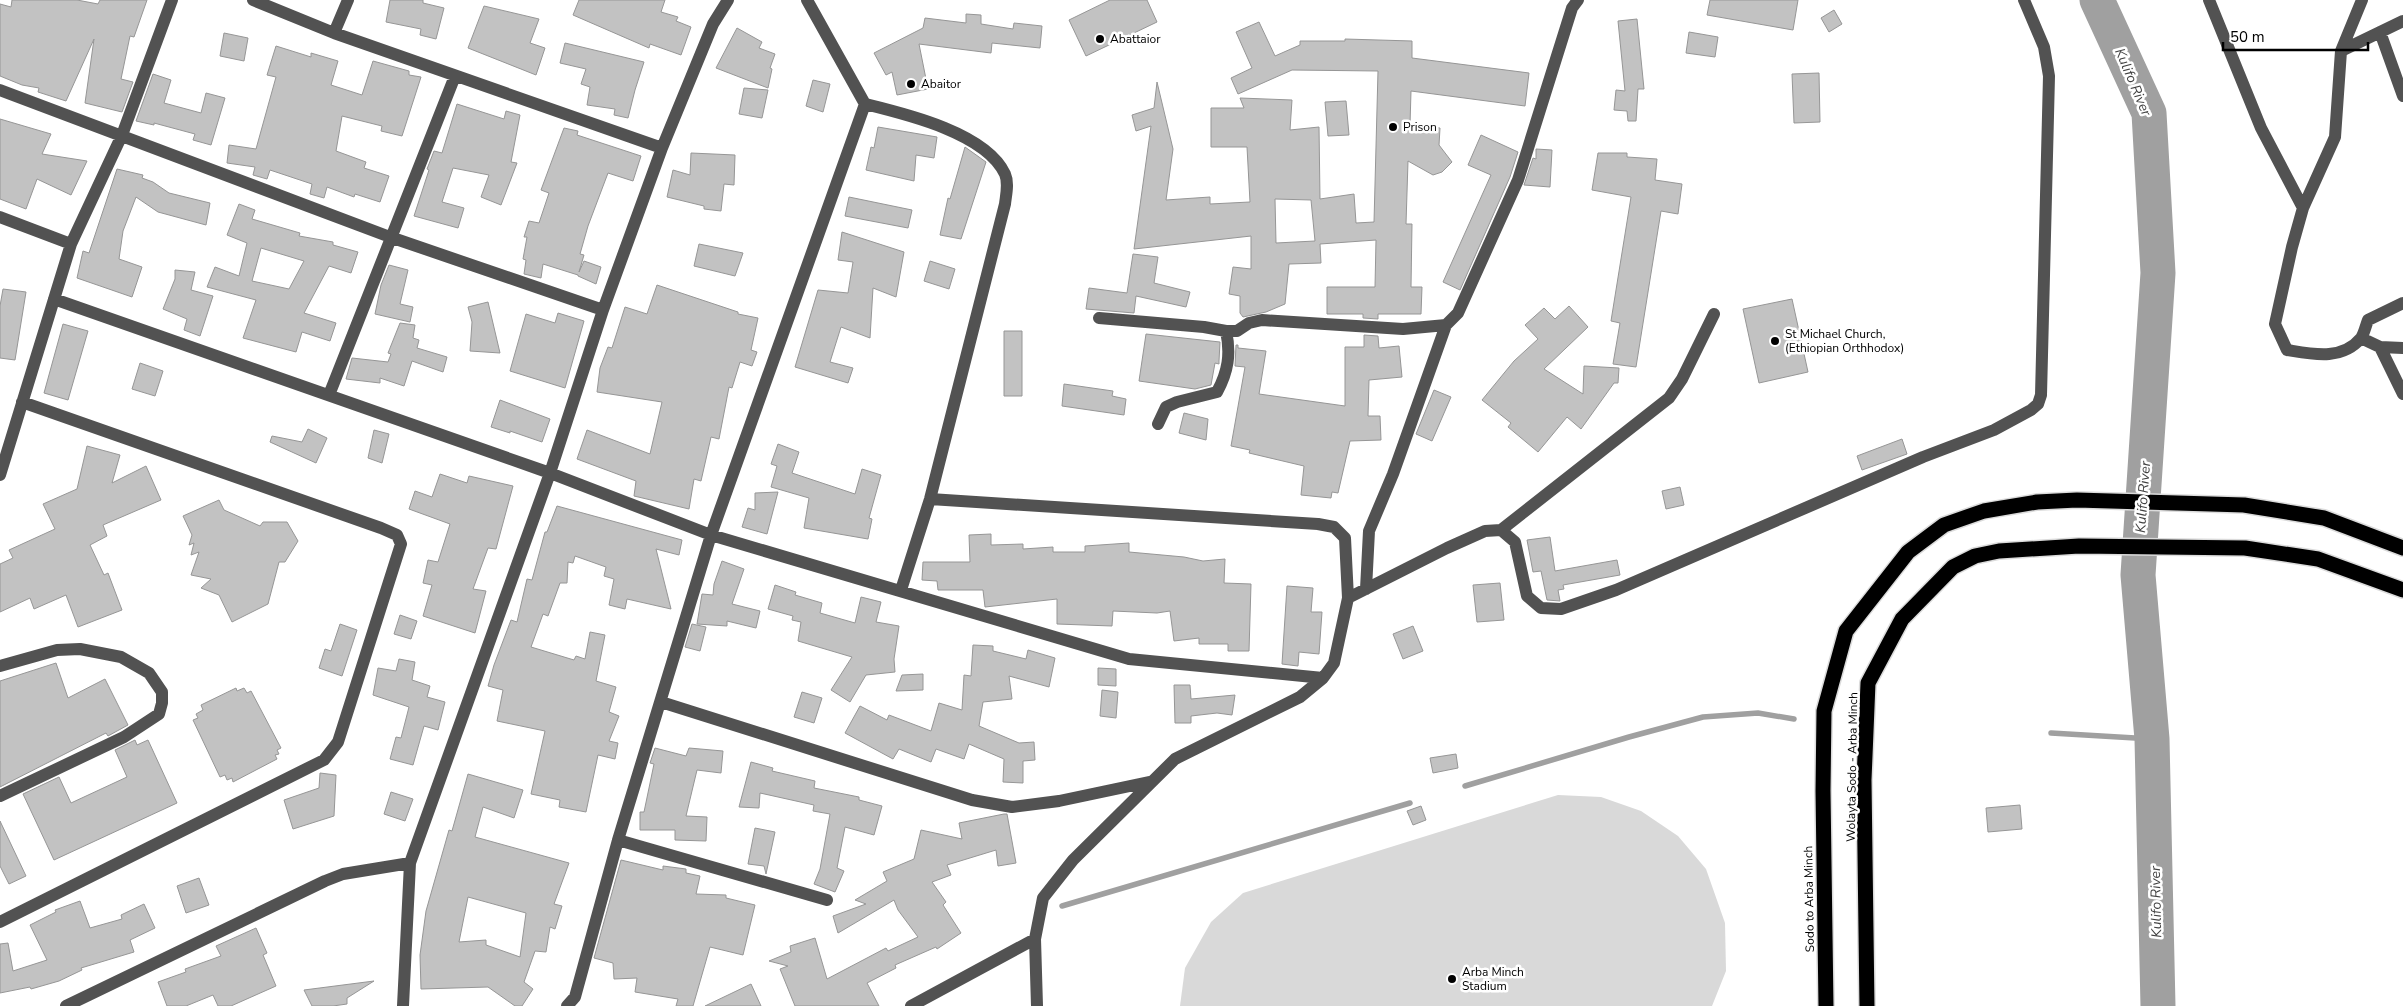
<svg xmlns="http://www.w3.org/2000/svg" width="2403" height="1006" viewBox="0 0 2403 1006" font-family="'Nunito Sans',sans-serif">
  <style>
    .green { fill: #d9d9d9 }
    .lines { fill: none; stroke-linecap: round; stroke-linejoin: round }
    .stream { stroke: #a0a0a0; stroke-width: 5.5 }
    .river { stroke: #a0a0a0; stroke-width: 35 }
    .building { fill: #c2c2c2; stroke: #969696; fill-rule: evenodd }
    .highway-casing { stroke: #dbdbdb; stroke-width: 18 }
    .minor { stroke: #525252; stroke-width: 12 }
    .highway { stroke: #000; stroke-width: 15 }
    .poi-dot { fill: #000; stroke: #fff; stroke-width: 2 }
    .labels { text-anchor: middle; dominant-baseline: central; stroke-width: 5; stroke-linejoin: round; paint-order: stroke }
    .poi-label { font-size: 12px; fill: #000; stroke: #fff; text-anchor: start }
    .street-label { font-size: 12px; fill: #000; stroke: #fff }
    .water-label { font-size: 14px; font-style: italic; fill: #414141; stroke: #fff }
  </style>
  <rect width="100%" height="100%" fill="#fff"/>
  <path class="green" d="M 1558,795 L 1601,797 L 1641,811 L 1678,836 L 1706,869 L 1725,923 L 1726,971 L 1712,1006 L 1180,1006 L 1185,968 L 1211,922 L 1243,893 Z"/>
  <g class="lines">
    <path class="stream" d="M 2051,733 L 2152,739
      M 1465,786 L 1629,737 L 1703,717 L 1758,713 L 1794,719
      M 1062,906 L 1410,803"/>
    <path class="river" d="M 2097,0 L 2149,113 L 2158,273 L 2138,575 L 2152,739 L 2158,1006"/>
  </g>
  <path class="building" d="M 12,0 L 77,0 L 98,4 L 100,0 L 147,0 L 134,37 L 130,36 L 121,79 L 133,82 L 122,112 L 85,103 L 94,39 L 66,101 L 38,92 L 39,88 L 22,85 L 0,76 L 0,4 L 11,7 Z
    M 390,0 L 423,0 L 423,3 L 444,8 L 436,39 L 420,35 L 421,29 L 386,22 Z
    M 579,0 L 665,0 L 661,12 L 678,17 L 676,21 L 691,27 L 681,55 L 650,44 L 649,48 L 573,15 Z
    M 1110,0 L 1147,0 L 1157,22 L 1086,56 L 1069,20 Z
    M 1710,0 L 1798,0 L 1793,30 L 1707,15 Z
    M 484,6 L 539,19 L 530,43 L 545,48 L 536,75 L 468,48 Z
    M 1834,10 L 1842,24 L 1829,32 L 1821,18 Z
    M 966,14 L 981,15 L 981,24 L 1013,29 L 1014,23 L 1042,26 L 1040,48 L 992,43 L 991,53 L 919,44 L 928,89 L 897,95 L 892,72 L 886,75 L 874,53 L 923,28 L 925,18 L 966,23 Z
    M 1637,19 L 1644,89 L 1638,89 L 1636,121 L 1628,121 L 1627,111 L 1614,110 L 1616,90 L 1625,91 L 1618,21 Z
    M 1259,22 L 1275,56 L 1300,45 L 1300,41 L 1345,41 L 1345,39 L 1412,41 L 1412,58 L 1529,73 L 1525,106 L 1411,91 L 1410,125 L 1440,128 L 1439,145 L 1452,162 L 1442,172 L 1433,175 L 1408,161 L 1406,224 L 1412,224 L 1411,287 L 1422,287 L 1421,314 L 1378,314 L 1378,319 L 1363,318 L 1363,314 L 1327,314 L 1327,287 L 1375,287 L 1376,240 L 1320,244 L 1321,263 L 1289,264 L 1285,304 L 1266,312 L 1243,317 L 1240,313 L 1240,296 L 1229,294 L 1233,267 L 1251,269 L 1251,236 L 1134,249 L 1151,126 L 1136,131 L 1132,115 L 1154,108 L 1157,82 L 1173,149 L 1166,200 L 1210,197 L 1210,204 L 1250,202 L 1247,147 L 1211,147 L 1211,108 L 1244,108 L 1240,98 L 1292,100 L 1290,130 L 1319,127 L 1320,199 L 1354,194 L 1356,223 L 1374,222 L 1378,71 L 1292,70 L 1238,94 L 1231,78 L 1252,68 L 1236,32 ZM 1275,199 L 1311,200 L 1315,241 L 1276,243 Z
    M 737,28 L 762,42 L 759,48 L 775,54 L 770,68 L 772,69 L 768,88 L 716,68 Z
    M 1689,32 L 1718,37 L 1715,57 L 1686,53 Z
    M 224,33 L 248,38 L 244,61 L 220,56 Z
    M 565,43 L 644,62 L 635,90 L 628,118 L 614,115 L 615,109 L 587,105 L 590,87 L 581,84 L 586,69 L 560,63 Z
    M 276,46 L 311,57 L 311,53 L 338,61 L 331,85 L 362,95 L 373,61 L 409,71 L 409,75 L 421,77 L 402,136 L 381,131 L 382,126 L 342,116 L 336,151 L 366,162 L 364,168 L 389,176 L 380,202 L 355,194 L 354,197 L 327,187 L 324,198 L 310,194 L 312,184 L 270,170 L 267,179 L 253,175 L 255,167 L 227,163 L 229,145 L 256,149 L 276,77 L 267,75 Z
    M 1819,73 L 1820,122 L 1794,123 L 1792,74 Z
    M 153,74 L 171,80 L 164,103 L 201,113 L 206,93 L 225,98 L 211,145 L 193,140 L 195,134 L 154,123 L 154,125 L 136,121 Z
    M 813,80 L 830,84 L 823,112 L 806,106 Z
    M 744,88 L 768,90 L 762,118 L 739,114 Z
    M 1346,101 L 1349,135 L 1328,136 L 1325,102 Z
    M 457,104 L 504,119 L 506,111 L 520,115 L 511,162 L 517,163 L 501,205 L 481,197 L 489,175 L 453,168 L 442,202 L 464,208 L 458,228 L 414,216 L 429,170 L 427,169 L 434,151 L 442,153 Z
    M 0,119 L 51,134 L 42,154 L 87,161 L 71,195 L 37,179 L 26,209 L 0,199 Z
    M 878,127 L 937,137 L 934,158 L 916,155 L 914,181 L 866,170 L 871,147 L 874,148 Z
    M 564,128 L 578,131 L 577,135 L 641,156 L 633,181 L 608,173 L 588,226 L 580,254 L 584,255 L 579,272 L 584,261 L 601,267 L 596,284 L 578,276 L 578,275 L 543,264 L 541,278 L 524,274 L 526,260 L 523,259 L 527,237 L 524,237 L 529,221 L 539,223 L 549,193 L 541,190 Z
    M 1481,135 L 1518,152 L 1510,177 L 1460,290 L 1443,282 L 1491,175 L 1468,165 Z
    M 965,147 L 986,162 L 961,239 L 940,235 L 948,198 L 950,199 Z
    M 1536,149 L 1552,150 L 1550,187 L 1524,185 L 1533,158 L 1536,159 Z
    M 691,153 L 735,155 L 734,185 L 724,184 L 721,211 L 704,209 L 704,206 L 667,197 L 673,170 L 690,175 Z
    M 1598,153 L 1627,153 L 1627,157 L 1657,159 L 1655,180 L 1682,184 L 1678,214 L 1661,211 L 1636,367 L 1613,364 L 1620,323 L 1611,321 L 1631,197 L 1592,190 Z
    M 117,169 L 143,175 L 142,178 L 153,182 L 169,193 L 210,203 L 206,225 L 158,212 L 136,197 L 123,231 L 119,259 L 142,267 L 132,297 L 77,278 L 83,251 L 89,253 Z
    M 849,197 L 912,210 L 908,228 L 845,216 Z
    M 239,204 L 255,210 L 252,219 L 300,233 L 299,236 L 333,242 L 333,245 L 358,252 L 351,273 L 329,266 L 304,313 L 336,323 L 330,341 L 302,332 L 296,352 L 243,338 L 256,300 L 207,287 L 215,267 L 239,276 L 247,243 L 227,235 ZM 261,248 L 304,261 L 289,289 L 252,281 Z
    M 842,232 L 904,252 L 896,297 L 873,288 L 870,338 L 841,327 L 830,362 L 853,368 L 848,383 L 795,367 L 818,290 L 848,293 L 853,262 L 838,260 Z
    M 699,244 L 743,253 L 735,276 L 694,266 Z
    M 1133,254 L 1158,257 L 1154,283 L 1190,292 L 1186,307 L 1136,296 L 1134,313 L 1086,309 L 1089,288 L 1127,293 Z
    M 930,261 L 955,269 L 949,289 L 924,281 Z
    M 389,265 L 408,270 L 400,304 L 413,307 L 410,322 L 375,314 L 381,285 Z
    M 175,270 L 195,272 L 191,290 L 213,296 L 200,336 L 184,330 L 187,319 L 163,309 L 175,279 Z
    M 657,285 L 738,312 L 738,314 L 758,318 L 751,350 L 757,352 L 752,366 L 740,362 L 732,388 L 729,387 L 719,439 L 711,437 L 701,481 L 694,479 L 689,509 L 634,496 L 636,481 L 577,459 L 587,430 L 650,454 L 662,402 L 597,392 L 600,368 L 608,347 L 612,348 L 625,307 L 647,314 Z
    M 3,289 L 26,292 L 15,360 L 0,358 L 0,306 Z
    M 1792,299 L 1808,372 L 1759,383 L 1743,309 Z
    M 488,302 L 500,353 L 470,351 L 472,322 L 468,307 Z
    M 1569,306 L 1588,327 L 1544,369 L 1583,394 L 1584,366 L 1619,368 L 1618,383 L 1614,383 L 1581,429 L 1567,417 L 1538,452 L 1508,427 L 1511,423 L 1482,400 L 1514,361 L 1538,339 L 1525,325 L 1544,308 L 1555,319 Z
    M 558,313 L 584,321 L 565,388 L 510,371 L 526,314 L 555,323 Z
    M 400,323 L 415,325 L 413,338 L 419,340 L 417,348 L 447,357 L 443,372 L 412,361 L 404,386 L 380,378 L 380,383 L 346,379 L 352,358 L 388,362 L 391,354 L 388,353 Z
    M 63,324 L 88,331 L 68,400 L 44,393 Z
    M 1004,331 L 1022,331 L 1022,396 L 1004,396 Z
    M 1146,334 L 1220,342 L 1219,361 L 1219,364 L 1215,363 L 1211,385 L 1195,389 L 1139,381 Z
    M 1364,335 L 1378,336 L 1379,348 L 1399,346 L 1402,377 L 1369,380 L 1368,416 L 1380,416 L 1381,440 L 1350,441 L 1338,493 L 1332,492 L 1331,498 L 1301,495 L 1304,466 L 1249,453 L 1250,450 L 1231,446 L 1245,367 L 1235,366 L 1236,345 L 1238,345 L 1238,348 L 1266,351 L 1259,394 L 1345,406 L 1345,347 L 1364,347 Z
    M 140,363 L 163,371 L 155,396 L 132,389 Z
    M 1064,384 L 1113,391 L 1112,396 L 1126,399 L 1124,415 L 1062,406 Z
    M 1434,390 L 1451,397 L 1432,441 L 1416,434 Z
    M 500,400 L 550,419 L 542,442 L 510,431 L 510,433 L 491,427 Z
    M 1184,413 L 1208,419 L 1206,440 L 1179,433 Z
    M 308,429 L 327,438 L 316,463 L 270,442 L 272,436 L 302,442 Z
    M 374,430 L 389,434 L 382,463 L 368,458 Z
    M 1902,439 L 1907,454 L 1862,470 L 1857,456 Z
    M 778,444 L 799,452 L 792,473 L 855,494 L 862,469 L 881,475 L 869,518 L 872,519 L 868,539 L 804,528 L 809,498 L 771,487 L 777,466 L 771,464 Z
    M 87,446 L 120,455 L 112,483 L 146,466 L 161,500 L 103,525 L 107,536 L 90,545 L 104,575 L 108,573 L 122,610 L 78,627 L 66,595 L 34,609 L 30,598 L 0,612 L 0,564 L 13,558 L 9,550 L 55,529 L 43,504 L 77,489 Z
    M 440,474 L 467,483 L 469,476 L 513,486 L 496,549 L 488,548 L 473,589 L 486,591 L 475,633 L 423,616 L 432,585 L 423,583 L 428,560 L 438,562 L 450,524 L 409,509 L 415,491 L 432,497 Z
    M 1680,487 L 1684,505 L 1666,509 L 1662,491 Z
    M 778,492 L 767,534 L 742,527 L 748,508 L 755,510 L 755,493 Z
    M 219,500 L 224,510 L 260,526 L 263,522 L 287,522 L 298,541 L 285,562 L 279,562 L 268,604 L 232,622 L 219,595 L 201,588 L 211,579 L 191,575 L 199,552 L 191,555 L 194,543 L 189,545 L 192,535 L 183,516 Z
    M 557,506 L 682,540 L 679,555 L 656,549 L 671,609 L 627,599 L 625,609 L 609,605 L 614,579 L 604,576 L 606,567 L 575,556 L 573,563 L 568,562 L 567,583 L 560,583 L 548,616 L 543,614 L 531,647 L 574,660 L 576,656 L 585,659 L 590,632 L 605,635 L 596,681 L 616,687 L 609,712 L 619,716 L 609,741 L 618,743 L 615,759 L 598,755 L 586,812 L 559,807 L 560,800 L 531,794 L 545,731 L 497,721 L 503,690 L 488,686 L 494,665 L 511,620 L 517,622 L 527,579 L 532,580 L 545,532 L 547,532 Z
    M 991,534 L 991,545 L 1023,544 L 1023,549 L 1053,547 L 1053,552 L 1085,552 L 1085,546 L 1129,543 L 1129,552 L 1184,557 L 1203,561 L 1225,559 L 1224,583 L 1251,584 L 1249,651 L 1228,651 L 1228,644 L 1199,644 L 1199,638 L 1174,641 L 1170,611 L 1157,613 L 1113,611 L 1112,626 L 1057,624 L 1057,599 L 985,607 L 983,590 L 938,590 L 937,581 L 922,580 L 923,562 L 970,562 L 969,535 Z
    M 1550,537 L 1555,571 L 1617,560 L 1620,575 L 1563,585 L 1564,589 L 1558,590 L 1560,601 L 1547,600 L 1541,571 L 1533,572 L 1527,540 Z
    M 722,561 L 744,569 L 732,604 L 760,611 L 756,628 L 727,621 L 727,626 L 697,624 L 702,594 L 713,595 L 714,584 Z
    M 1500,583 L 1504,620 L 1477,622 L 1473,585 Z
    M 775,585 L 796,592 L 795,595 L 822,603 L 820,613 L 855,623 L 861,597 L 881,602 L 876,622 L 899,626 L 894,659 L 895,672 L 866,675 L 850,702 L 831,690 L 852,657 L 798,641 L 801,622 L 792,620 L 793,616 L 768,609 Z
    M 1287,586 L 1313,588 L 1311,612 L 1322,612 L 1319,654 L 1299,652 L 1298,666 L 1282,664 Z
    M 400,615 L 417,621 L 411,639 L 394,634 Z
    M 340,624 L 357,630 L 342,676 L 319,668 L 325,649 L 331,651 Z
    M 692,624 L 706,627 L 700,651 L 685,647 Z
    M 1413,626 L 1423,651 L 1403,659 L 1393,634 Z
    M 973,645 L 993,646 L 993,651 L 1026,659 L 1028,650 L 1055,658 L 1049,687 L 1009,676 L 1012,699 L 983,702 L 979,726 L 1019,743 L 1034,742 L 1035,760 L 1023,761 L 1023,783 L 1003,782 L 1004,759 L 969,744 L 964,759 L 936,749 L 931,762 L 899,749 L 893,759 L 845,733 L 860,706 L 887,720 L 889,715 L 931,731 L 939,703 L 962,710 L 964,675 L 971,676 Z
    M 399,659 L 415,662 L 412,680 L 430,686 L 427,697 L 445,702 L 438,730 L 424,726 L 413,765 L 390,759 L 396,737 L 401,738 L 409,707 L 373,695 L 378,668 L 396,671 Z
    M 56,663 L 68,698 L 105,679 L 128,725 L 108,736 L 106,733 L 0,787 L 0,681 Z
    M 1098,668 L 1116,669 L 1116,686 L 1098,685 Z
    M 923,674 L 923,690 L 896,691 L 902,675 Z
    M 1174,685 L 1190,685 L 1191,699 L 1235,695 L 1232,715 L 1217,713 L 1191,716 L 1191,723 L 1175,723 Z
    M 236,688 L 237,691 L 244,688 L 247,693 L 251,691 L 281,748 L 277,750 L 279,754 L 275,755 L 277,759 L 233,782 L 232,778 L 227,780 L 225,775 L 220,777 L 193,720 L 198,718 L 196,714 L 203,710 L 201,705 Z
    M 1102,690 L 1118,692 L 1116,718 L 1100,716 Z
    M 802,692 L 822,698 L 814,723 L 794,717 Z
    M 135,740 L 137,745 L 148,740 L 177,803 L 54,860 L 23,794 L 59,777 L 71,803 L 127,777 L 115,750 Z
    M 655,748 L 686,756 L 689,748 L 723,751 L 721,773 L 697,770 L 686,816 L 707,817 L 706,841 L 675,840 L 675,830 L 640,830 L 640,812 L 644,812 L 654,764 L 650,763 Z
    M 1456,754 L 1458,768 L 1433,773 L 1430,758 Z
    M 751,762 L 773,768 L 772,771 L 815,781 L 814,788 L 859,797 L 859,800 L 882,806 L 874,835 L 845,827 L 837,868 L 844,871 L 835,892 L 814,884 L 820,869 L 830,814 L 813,811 L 814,805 L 760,793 L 759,808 L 739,807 Z
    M 320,773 L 336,775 L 334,816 L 293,829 L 284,800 L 319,788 Z
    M 468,774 L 523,790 L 514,818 L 483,807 L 475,837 L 569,863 L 554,904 L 562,906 L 555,929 L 550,927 L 546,952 L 535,951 L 524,982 L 533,989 L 522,1006 L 515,1006 L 488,987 L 421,989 L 420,955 L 426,911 L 449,830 L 452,831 ZM 468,897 L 526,913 L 520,957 L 486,945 L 486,940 L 459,942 Z
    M 391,792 L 413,799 L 405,821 L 384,814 Z
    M 2020,805 L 2022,829 L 1988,832 L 1986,808 Z
    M 1421,806 L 1426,820 L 1413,825 L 1407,811 Z
    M 1004,814 L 1007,814 L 1016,863 L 998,866 L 996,850 L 947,865 L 951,875 L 932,882 L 946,902 L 943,905 L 961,933 L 937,949 L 936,947 L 895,965 L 896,968 L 867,983 L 879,1006 L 795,1006 L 780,969 L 788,966 L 769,961 L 791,952 L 790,946 L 815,938 L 827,979 L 886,948 L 888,951 L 918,937 L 898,910 L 894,900 L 838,933 L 833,916 L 866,904 L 855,900 L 887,881 L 883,872 L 914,859 L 921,830 L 962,839 L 959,823 Z
    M 0,821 L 26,876 L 9,884 L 0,866 Z
    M 755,828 L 775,832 L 766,874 L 764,866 L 748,864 Z
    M 621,860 L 663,870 L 663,866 L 686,869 L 686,873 L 700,876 L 696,894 L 726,895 L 726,898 L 755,905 L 743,955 L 710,947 L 693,1006 L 676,1006 L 678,999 L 635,992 L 637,978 L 614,979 L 613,963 L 594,958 Z
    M 199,878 L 209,905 L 186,913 L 177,886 Z
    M 80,901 L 90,928 L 122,919 L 121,915 L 144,904 L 155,928 L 130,940 L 134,952 L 81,968 L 82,970 L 59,981 L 31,989 L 30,987 L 0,993 L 0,944 L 8,943 L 13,971 L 47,960 L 30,925 L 56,912 L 55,910 Z
    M 256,928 L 267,953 L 263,955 L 276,986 L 231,1006 L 218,1006 L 213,995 L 186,1006 L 167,1006 L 158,982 L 186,972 L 185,969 L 221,956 L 216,946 Z
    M 374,981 L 347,998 L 347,1004 L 333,1006 L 312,1006 L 304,990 Z
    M 751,984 L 761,1006 L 705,1006 Z"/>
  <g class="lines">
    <g class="highway-casing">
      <path id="highway" d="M 1826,1006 L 1823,791 L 1824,711 L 1846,631 L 1908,552 L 1944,525 L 1984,511 L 2037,502 L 2077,500 L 2244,505 L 2324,518 L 2403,548
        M 1867,1006 L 1864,780 L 1868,683 L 1902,619 L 1953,567 L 1975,556 L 1999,551 L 2079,546 L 2245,548 L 2318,559 L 2403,590"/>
    </g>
    <path class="minor" d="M 253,0 L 334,33 L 662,148
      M 807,0 L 865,104 C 906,114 986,133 1005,174 C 1009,183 1006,195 1005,204 L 930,499 L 901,590
      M 2209,0 L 2261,128 L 2303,208
      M 2362,0 L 2341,51 L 2335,137 L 2303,208 L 2292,247 L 2275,324 L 2287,350 C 2312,354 2342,361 2361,338 C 2364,334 2366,325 2368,320 L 2403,303
      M 2380,32 L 2403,96
      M 334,33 L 348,0
      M 2341,51 L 2403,21
      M 0,90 L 390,237 L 603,310
      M 0,217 L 71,244
      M 54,299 L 550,473 L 711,535 L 1129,659 L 1323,678
      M 1099,318 L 1204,327 L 1226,331 L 1237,331 L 1249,323 L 1262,320 L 1403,329 L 1446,325 L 1458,313 L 1518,180 L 1572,8 L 1578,0
      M 2361,338 L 2380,347 L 2403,348
      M 2380,347 L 2403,394
      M 329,395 L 455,76
      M 1158,424 L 1166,407 L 1177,402 L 1217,392 C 1228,372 1231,354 1226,331
      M 0,475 L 71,244 L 122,135 L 172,0
      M 930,499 L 1318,524 L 1334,527 L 1345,538 L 1348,598 L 1334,663 L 1323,678 L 1300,697 L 1175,759 L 1073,860 L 1043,898 L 1035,939 L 1037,1006
      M 1501,530 L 1515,542 L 1527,596 L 1541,608 L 1561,609 L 1616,590 L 1923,457 L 1994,430 L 2031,410 L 2038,404 L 2041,395 L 2049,76 L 2044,47 L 2024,0
      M 1366,589 L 1369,531 L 1393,474 L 1446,325
      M 1348,598 L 1447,548 L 1485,531 L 1501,530 L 1669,398 L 1682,379 L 1714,314
      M 0,666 L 57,650 L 80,649 L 121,657 L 149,673 L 162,692 L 162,703 L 159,714 L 124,737 L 0,796
      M 661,702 L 972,800 L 1012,807 L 1059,801 L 1149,782
      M 618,840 L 827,900
      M 0,922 L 324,760 L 338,742 L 401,544 L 397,535 L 381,528 L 22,402
      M 66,1006 L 325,881 L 343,874 L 410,863
      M 403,1006 L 410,863 L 550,473 L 603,310 L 662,148 L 713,24 L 728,0
      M 567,1006 L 575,997 L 618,840 L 711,535 L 865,104
      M 911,1006 L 1035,939"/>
    <use href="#highway" class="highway"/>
  </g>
  <g class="poi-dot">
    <circle cx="1100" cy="39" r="5"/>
    <circle cx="911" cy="84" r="5"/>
    <circle cx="1393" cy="127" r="5"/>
    <circle cx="1775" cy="341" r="5"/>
    <circle cx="1452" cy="979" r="5"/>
  </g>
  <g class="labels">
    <g class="poi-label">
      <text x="1110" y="39">Abattaior</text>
      <text x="921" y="84">Abaitor</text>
      <text x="1403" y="127">Prison</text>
      <text x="1785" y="334">St Michael Church,<tspan x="1785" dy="14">(Ethiopian Orthhodox)</tspan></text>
      <text x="1462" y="972">Arba Minch<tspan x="1462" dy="14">Stadium</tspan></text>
    </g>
    <g class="street-label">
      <text transform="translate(1852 767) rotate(-89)">Wolayta Sodo - Arba Minch</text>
      <text transform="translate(1809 899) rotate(-91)">Sodo to Arba Minch</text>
    </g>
    <g class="water-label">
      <text transform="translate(2133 82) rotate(67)">Kulifo River</text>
      <text transform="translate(2143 497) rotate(-86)">Kulifo River</text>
      <text transform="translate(2156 902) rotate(-91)">Kulifo River</text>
    </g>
  </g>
  <path d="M2223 42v8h145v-8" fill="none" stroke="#000000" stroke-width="2.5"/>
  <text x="2230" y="42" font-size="15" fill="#000000" stroke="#ffffff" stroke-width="4" paint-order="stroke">50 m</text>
</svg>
